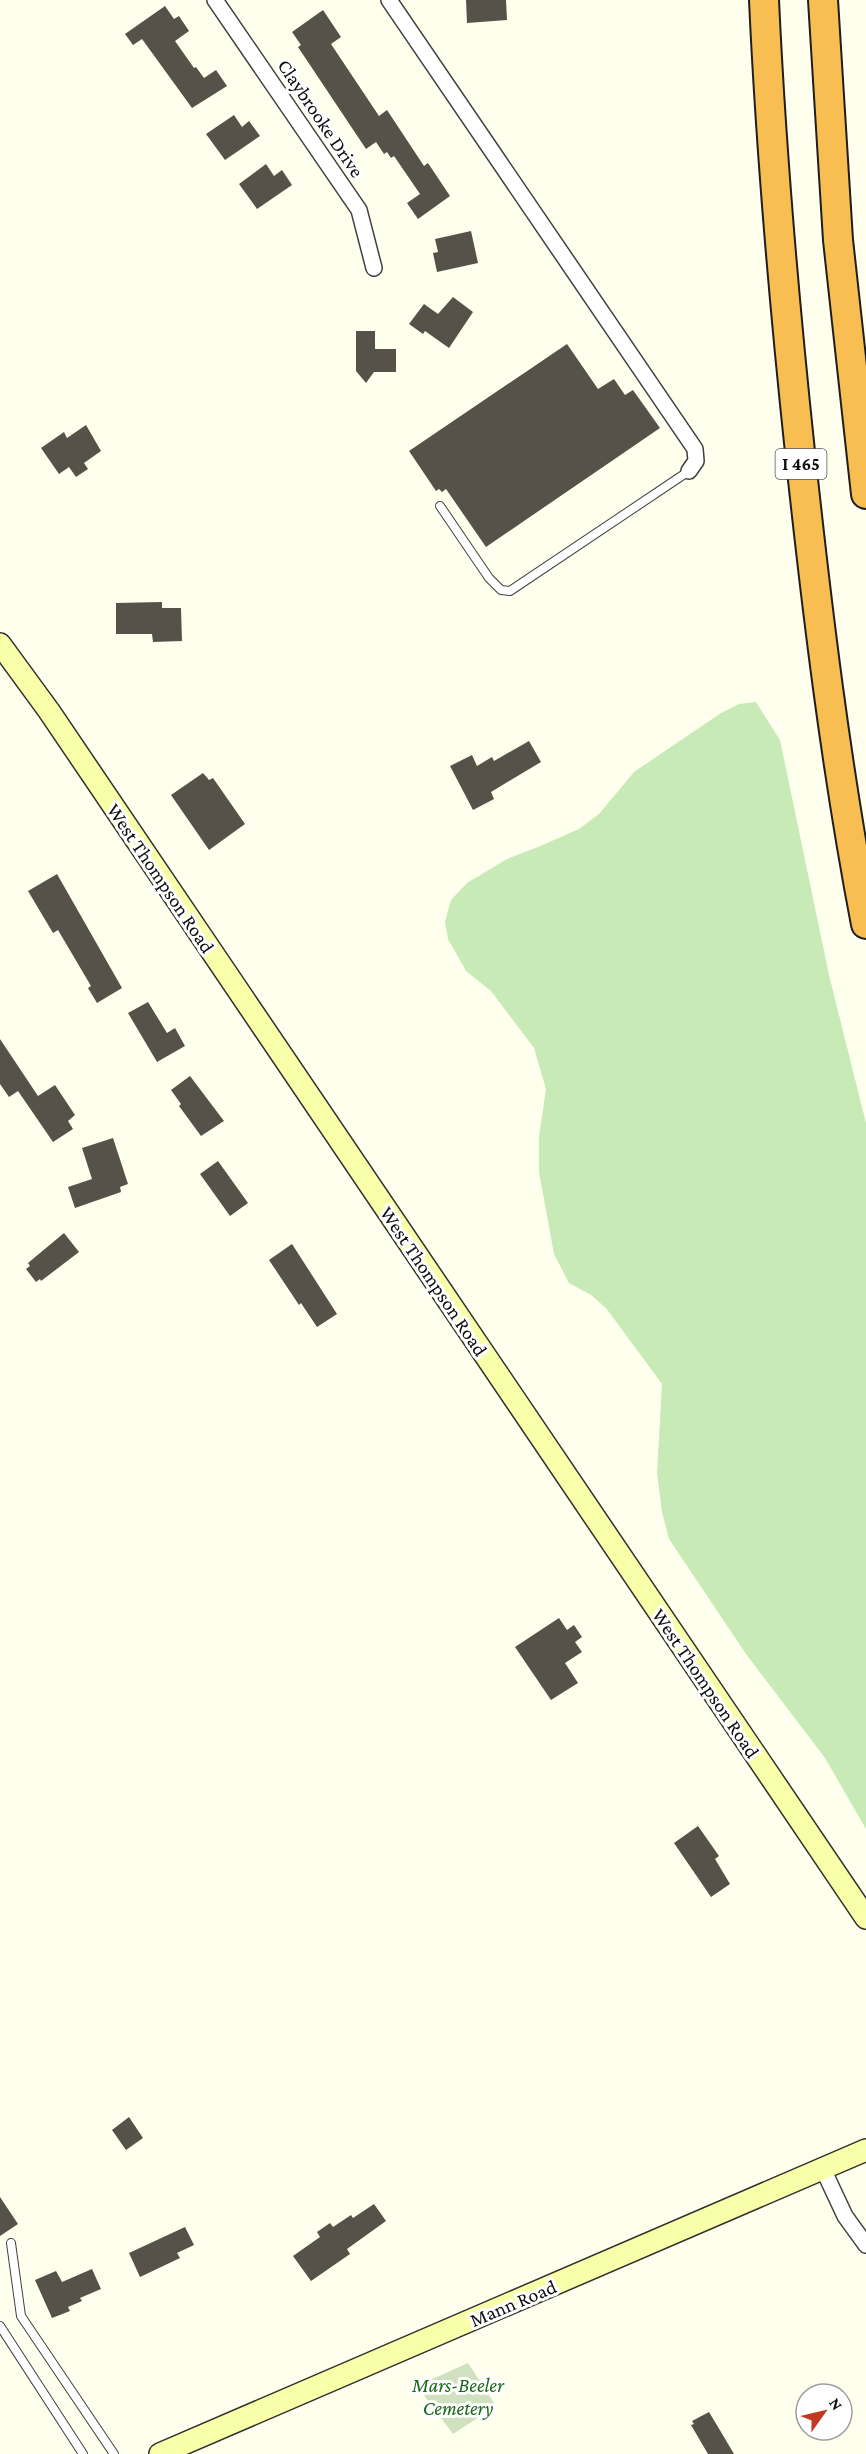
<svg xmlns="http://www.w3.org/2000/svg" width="866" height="2454" viewBox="0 0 866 2454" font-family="'Crimson Pro',serif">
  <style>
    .green { fill: #c7eab6 }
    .cemetery { fill: #cfe1be }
    .building { fill: #565149 }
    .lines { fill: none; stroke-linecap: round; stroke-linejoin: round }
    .service-casing { stroke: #404040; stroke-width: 10 }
    .minor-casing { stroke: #404040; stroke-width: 18 }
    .secondary-casing { stroke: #2f2f2f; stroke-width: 24 }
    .motorway-casing { stroke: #1e1e1e; stroke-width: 32 }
    .service { stroke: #fff; stroke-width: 8 }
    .minor { stroke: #fff; stroke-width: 15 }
    .secondary { stroke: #f8ffa8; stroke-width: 21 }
    .motorway { stroke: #f8be52; stroke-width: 28 }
    .labels { text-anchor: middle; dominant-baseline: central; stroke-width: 6; stroke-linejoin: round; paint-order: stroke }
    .shield { fill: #fff; stroke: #565656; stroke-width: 1.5 }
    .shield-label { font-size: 18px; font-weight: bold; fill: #0d0d0d }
    .street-label { font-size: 20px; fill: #0d0d0d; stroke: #fff }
    .park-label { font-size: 20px; font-style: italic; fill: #1c671b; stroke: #fff }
  </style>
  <rect width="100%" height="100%" fill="#ffffed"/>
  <path class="green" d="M 756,702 L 780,740 L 829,975 L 866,1123 L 866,1829 L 825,1758 L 746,1654 L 669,1539 L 662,1512 L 657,1473 L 662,1384 L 606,1308 L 591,1295 L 569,1283 L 554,1254 L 539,1172 L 539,1137 L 546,1089 L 534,1048 L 491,991 L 466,971 L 448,939 L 445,922 L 451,900 L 467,883 L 507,859 L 538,847 L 579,829 L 599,814 L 634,772 L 721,713 L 739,704 Z"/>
  <path class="cemetery" d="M 468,2363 L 496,2406 L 453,2434 L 417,2386 Z"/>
  <path class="building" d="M 466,0 L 506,0 L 507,20 L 467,23 Z
    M 165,6 L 174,19 L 179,16 L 189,31 L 175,41 L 194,68 L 196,67 L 204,78 L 216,70 L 227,86 L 192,108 L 142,39 L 133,45 L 125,34 Z
    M 323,10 L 341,37 L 331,44 L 379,116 L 387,110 L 424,166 L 428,163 L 450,196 L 418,219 L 407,203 L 420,194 L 394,156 L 391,158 L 387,152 L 384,154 L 376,142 L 366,149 L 298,47 L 301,45 L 292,32 Z
    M 234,115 L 242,127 L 249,121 L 260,136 L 225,160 L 206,134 Z
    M 266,164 L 274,176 L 282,170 L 292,185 L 257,209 L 239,184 Z
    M 471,231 L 478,263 L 437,272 L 433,253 L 438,252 L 435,239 Z
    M 453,297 L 473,312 L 449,348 L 425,331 L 423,334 L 409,324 L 424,304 L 438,314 Z
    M 356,331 L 375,331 L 375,349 L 396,349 L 396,372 L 374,372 L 366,383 L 356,371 Z
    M 567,344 L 598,389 L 614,379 L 625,395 L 633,390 L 660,428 L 486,547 L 446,489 L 442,492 L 439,489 L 436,491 L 409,451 Z
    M 86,425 L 101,451 L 84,463 L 88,469 L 76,477 L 69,467 L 59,474 L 41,448 L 64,432 L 67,438 Z
    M 162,602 L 162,608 L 181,608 L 182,641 L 153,642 L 152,634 L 116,634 L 116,603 Z
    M 529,741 L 541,762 L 491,792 L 494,799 L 473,810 L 450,766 L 472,755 L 477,766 L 492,757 L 494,761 Z
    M 203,773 L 209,780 L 213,778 L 245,824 L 209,850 L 171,795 Z
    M 57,874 L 122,988 L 97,1003 L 88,988 L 91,986 L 58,930 L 53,933 L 28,891 Z
    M 148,1002 L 167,1033 L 175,1028 L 185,1046 L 157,1062 L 128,1013 Z
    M 0,1039 L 38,1096 L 55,1085 L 75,1115 L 68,1121 L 73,1129 L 53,1142 L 18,1091 L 9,1097 L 0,1084 Z
    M 190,1076 L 224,1121 L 201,1136 L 179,1106 L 181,1104 L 171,1090 Z
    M 113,1138 L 128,1184 L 120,1187 L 121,1192 L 75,1208 L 68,1187 L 92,1179 L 82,1148 Z
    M 218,1161 L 248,1203 L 230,1216 L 200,1174 Z
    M 64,1233 L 79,1252 L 41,1281 L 40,1279 L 36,1282 L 26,1269 L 30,1266 L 28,1263 Z
    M 292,1244 L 337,1314 L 317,1327 L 301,1303 L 299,1305 L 269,1260 Z
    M 559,1618 L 567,1630 L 574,1625 L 582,1637 L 575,1642 L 582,1652 L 565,1663 L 578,1683 L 551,1700 L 515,1647 Z
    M 698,1826 L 719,1856 L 715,1859 L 730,1884 L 711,1897 L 674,1843 Z
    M 129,2117 L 143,2138 L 126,2150 L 112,2130 Z
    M 0,2197 L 18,2224 L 0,2236 Z
    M 374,2204 L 386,2221 L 347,2249 L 350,2254 L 311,2281 L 293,2256 L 320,2237 L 317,2232 L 330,2223 L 333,2227 L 351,2215 L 353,2218 Z
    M 185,2227 L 194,2245 L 177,2253 L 180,2258 L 140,2277 L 129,2253 Z
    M 92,2269 L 101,2289 L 80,2298 L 82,2301 L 68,2307 L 70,2311 L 52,2318 L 35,2280 L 56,2271 L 62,2282 Z
    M 709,2412 L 721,2432 L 734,2454 L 708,2454 L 691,2425 L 694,2424 L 692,2421 Z"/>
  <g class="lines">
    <g class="service-casing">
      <path id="service" d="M 440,506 L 489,578 L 501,590 L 510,591 L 689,471
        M 11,2243 L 21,2316 L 114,2454
        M 0,2326 L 83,2454"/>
    </g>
    <g class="minor-casing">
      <path id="minor" d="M 215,0 L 359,210 L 374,268
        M 389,0 L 695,449 L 696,461 L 689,471
        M 823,2169 L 845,2216 L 866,2245"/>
    </g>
    <g class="secondary-casing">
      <path id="secondary" d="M 0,644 L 49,711 L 866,1918
        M 160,2454 L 866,2150"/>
    </g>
    <g class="motorway-casing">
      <path id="motorway" d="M 764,0 C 771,151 784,301 800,452 C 817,610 836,768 866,924
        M 823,0 L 838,240 L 866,494"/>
    </g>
    <use href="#service" class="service"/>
    <use href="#minor" class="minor"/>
    <use href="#secondary" class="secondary"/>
    <use href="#motorway" class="motorway"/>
  </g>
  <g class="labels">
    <rect class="shield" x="775.5" y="449" width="51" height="30" rx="4.5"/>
    <g class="shield-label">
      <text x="801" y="464">I 465</text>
    </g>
    <g class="street-label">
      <text transform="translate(321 118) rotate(56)">Claybrooke Drive</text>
      <text transform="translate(161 878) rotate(56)">West Thompson Road</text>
      <text transform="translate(434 1281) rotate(56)">West Thompson Road</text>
      <text transform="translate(706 1683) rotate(56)">West Thompson Road</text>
      <text transform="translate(513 2303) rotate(-23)">Mann Road</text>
    </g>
    <g class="park-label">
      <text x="458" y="2385">Mars-Beeler<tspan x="458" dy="23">Cemetery</tspan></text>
    </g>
  </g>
  <g transform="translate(824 2412) rotate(56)"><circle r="28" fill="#ffffff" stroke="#9e9e9e" stroke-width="1.5"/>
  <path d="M0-4.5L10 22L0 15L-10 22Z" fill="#c13921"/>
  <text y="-9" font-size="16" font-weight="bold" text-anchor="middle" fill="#0d0d0d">N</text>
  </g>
</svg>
